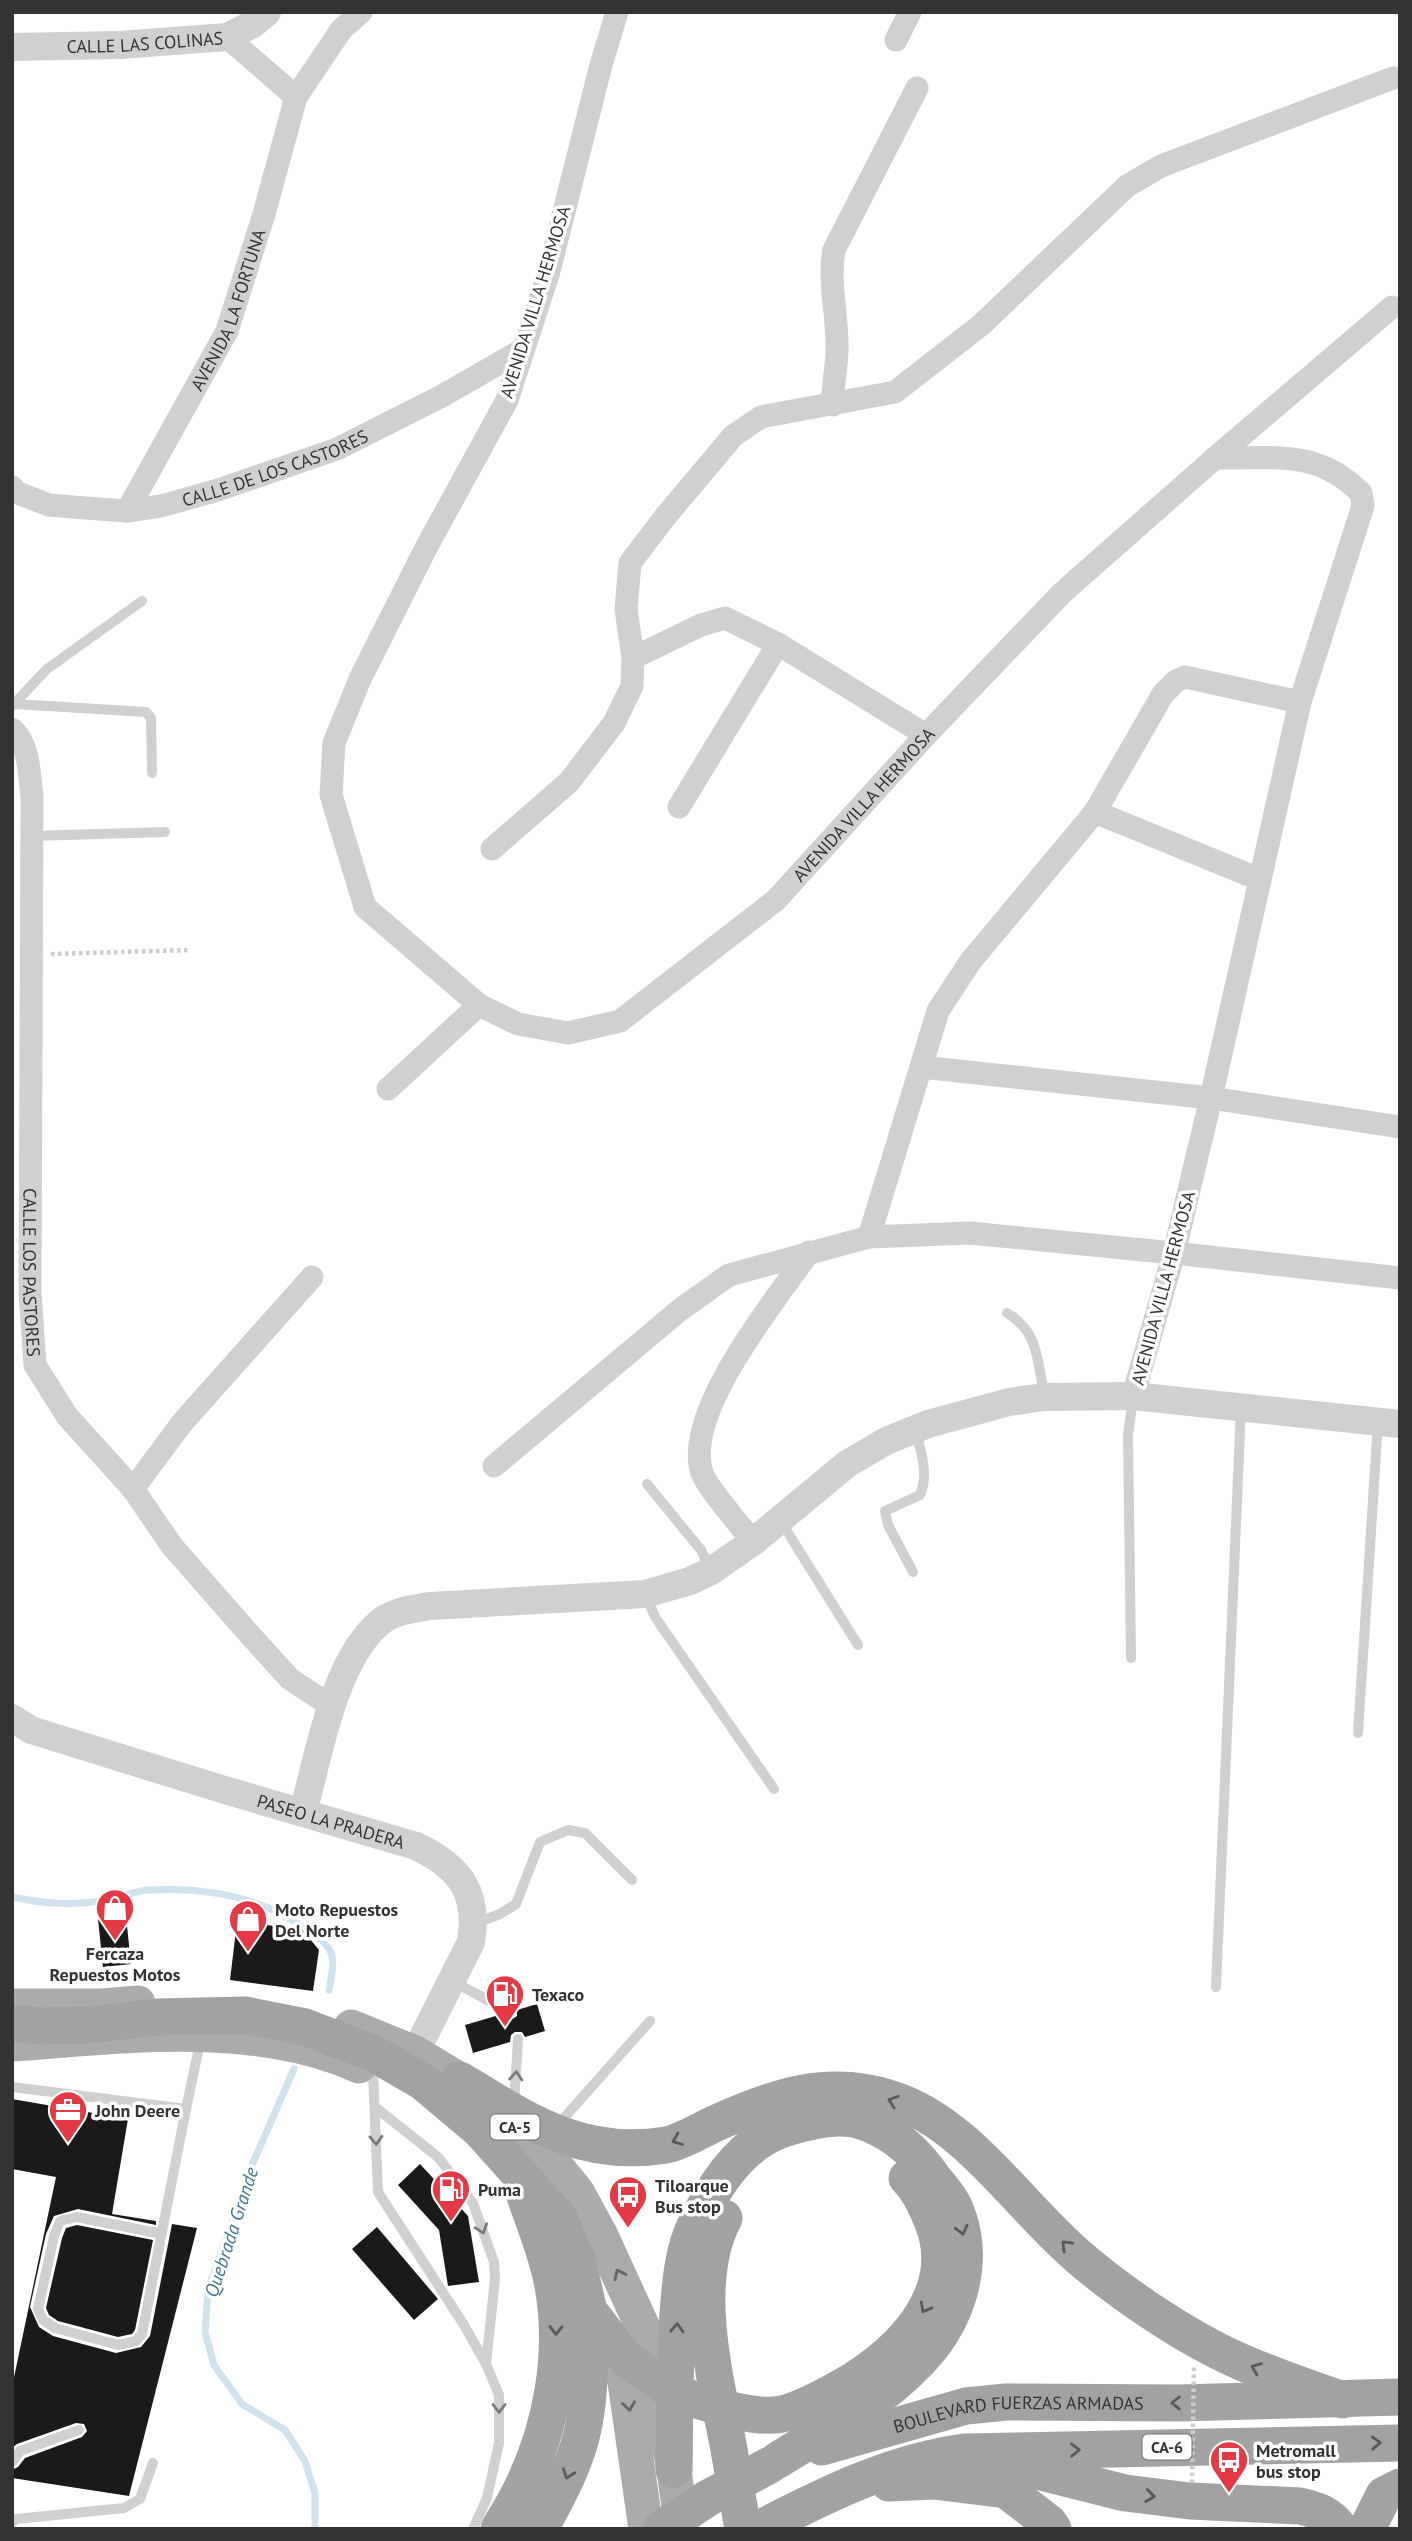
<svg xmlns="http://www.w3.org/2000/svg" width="1412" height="2541" viewBox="0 0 1412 2541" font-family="'PT Sans',sans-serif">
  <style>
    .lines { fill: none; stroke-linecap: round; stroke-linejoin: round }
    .stream { stroke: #cfe2ee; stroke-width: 7 }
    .building { fill: #1a1a1a }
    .path { stroke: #cdcdcd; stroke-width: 4.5; stroke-dasharray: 3.5 3.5; stroke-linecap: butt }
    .service { stroke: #d0d0d0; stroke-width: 10 }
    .minor { stroke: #d0d0d0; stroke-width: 23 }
    .tertiary { stroke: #d0d0d0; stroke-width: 28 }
    .primary { stroke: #ababab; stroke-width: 35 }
    .trunk { stroke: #a2a2a2; stroke-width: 37 }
    .path-bridge { stroke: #cdcdcd; stroke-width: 4.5; stroke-dasharray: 3.5 3.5; stroke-linecap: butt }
    .trunk-bridge { stroke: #a2a2a2; stroke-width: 37 }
    .oneway { stroke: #7a7a7a }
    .oneway2 { stroke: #5a5a5a }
    .oneway3 { stroke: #636363 }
    .labels { text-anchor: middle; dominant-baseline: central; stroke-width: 7; stroke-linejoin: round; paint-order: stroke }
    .shield { fill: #fff; stroke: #707070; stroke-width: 2 }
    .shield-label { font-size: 16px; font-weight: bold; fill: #333 }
    .street-label { font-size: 18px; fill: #333; stroke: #fff }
    .poi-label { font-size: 18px; font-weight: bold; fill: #333; stroke: #fff; text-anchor: start }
    .water-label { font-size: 19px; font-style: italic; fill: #3f7597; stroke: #fff }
  </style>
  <rect width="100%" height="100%" fill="#fff"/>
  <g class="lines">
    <path class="stream" d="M 12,1897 C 47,1904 72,1906 107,1900 C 121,1897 135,1891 148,1890 C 202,1887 256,1895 301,1926 C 334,1948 337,1950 329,1990
      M 294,2069 L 252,2165 L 208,2290 L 205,2332 L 214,2365 L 242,2404 L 285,2430 L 305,2461 L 315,2493 L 315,2529"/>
  </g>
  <path class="building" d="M 126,1916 L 131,1964 L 103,1967 L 98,1919 Z
    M 237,1922 L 302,1929 L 319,1950 L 313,1991 L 230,1980 Z
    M 537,2004 L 545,2031 L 525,2037 L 522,2032 L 515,2032 L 511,2035 L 510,2042 L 473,2053 L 465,2025 L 499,2015 L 511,2020 L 517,2016 L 517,2010 Z
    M 12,2099 L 128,2119 L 112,2214 L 156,2221 L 156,2225 L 78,2209 L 54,2216 L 46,2234 L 30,2307 L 39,2327 L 53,2336 L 116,2353 L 141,2347 L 150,2336 L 172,2224 L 197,2228 L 129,2496 L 12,2478 L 12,2470 L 18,2467 L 25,2458 L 82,2437 L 87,2431 L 84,2424 L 76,2423 L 17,2444 L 12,2448 L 12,2387 L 56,2177 L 12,2169 Z
    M 420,2164 L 468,2216 L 479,2282 L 448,2286 L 439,2230 L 398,2185 Z
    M 77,2225 L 153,2240 L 135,2330 L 132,2334 L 118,2337 L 58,2321 L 49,2315 L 46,2308 L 62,2238 L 66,2228 Z
    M 377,2227 L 438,2299 L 414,2320 L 352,2249 Z"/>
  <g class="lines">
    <path class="path" d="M 51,954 L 191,950"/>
    <path class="service" d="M 15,704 L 146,712 L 151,718 L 152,773
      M 12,706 L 47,669 L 142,601
      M 32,836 L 165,832
      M 1007,1313 C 1039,1332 1037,1360 1044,1394
      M 647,1484 L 701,1550 L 710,1569
      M 780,1520 L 858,1645
      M 913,1572 L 888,1525 L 885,1511 L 920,1495 C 929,1475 921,1450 915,1429
      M 646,1596 L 655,1617 L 774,1789
      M 1131,1658 L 1128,1435 L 1133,1398
      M 1358,1733 L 1378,1422
      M 474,1924 L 500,1914 L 516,1904 L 540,1842 L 568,1830 L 585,1833 L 632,1880
      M 454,1982 L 510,2012
      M 1216,1987 L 1241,1408
      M 373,2072 L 378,2192 L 464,2325 L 486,2364 L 499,2395 L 499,2443 L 487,2498 L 473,2529
      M 12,2087 L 186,2109 L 201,2038
      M 514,2106 L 518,2039
      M 375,2107 L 438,2157 L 473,2203 L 494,2262 L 495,2279 L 486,2364
      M 556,2127 L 650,2021
      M 162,2234 L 77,2217 L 60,2221 L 54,2236 L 38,2309 L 43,2320 L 55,2328 L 118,2345 L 136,2341 L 142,2334 C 157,2259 172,2184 186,2109
      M 12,2462 L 20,2451 L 79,2430
      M 12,2523 L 16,2519 L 124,2508 L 140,2499 L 153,2463"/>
    <g class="minor">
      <path id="s1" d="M 617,12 L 601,65 L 548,275 L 507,400 L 426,548 L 360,679 L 334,743 L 331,795 L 365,907 L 479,1005 L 518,1024 L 568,1033 L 620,1021 L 776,900 L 926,735 L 1062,593 L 1215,458 C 1273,459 1316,448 1361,493 L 1363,506 L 1300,702 L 1211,1098 L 1174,1253 L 1133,1396"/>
      <path d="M 227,37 L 296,97"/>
      <path d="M 896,40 L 910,12"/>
      <path d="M 833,405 C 832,385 837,368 837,350 C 838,316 828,283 834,250 L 917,88"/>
      <path d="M 1215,458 L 1392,307"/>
      <path id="s2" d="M 12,487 L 15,492 L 49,505 L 85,508 L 127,511 L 161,506 L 218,490 L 337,449 L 442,396 L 522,350"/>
      <path id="s3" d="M 127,511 L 227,331 L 264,214 L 296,97 L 341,30 L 361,12"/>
      <path d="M 633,658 L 701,625 L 725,618 L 778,644 L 926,735"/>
      <path id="s4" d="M 12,729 C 30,744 29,775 32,796 L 30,1292 L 35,1365 L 67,1416 L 133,1489 L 172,1546 L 250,1635 L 290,1679 L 331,1706"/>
      <path d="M 679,807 L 778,644"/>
      <path d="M 1095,812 L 1259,879"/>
      <path d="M 492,849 L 569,782 L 614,723 L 632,686 L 633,658 L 626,609 L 630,563 L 665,517 L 733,436 L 761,417 L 895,392 L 981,325 L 1127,186 L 1161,166 L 1393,78"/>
      <path d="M 921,1067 L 1211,1098 L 1400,1127"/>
      <path d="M 388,1089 L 479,1005"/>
      <path d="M 869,1237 L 938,1011 L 970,962 L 1095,812 L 1163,694 L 1176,681 L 1185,677 L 1300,702"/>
      <path d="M 494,1466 L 681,1309 L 729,1275 L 869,1237 L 970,1233 L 1174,1253 L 1400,1278"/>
      <path d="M 133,1489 L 182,1423 L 312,1277"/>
      <path d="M 753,1542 C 741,1526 708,1489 702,1473 C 682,1413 776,1300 809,1252"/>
    </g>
    <g class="tertiary">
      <path id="s5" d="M 12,47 L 120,45 L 227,37 L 253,24 L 267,12"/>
      <path id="s6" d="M 12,1718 L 31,1730 L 228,1791 L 416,1846 C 460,1867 479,1892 471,1942 L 415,2053"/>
      <path d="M 303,1812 C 319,1755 333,1663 379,1623 C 393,1611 412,1609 430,1606 L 645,1594 L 690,1581 L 711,1571 L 753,1542 L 847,1464 L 886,1441 L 928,1424 L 1009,1402 L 1044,1397 L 1133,1396 L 1400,1424"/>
    </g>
    <path class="primary" d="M 12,2006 L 102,2006 L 138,2003
      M 351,2027 L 415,2053 L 460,2080 L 542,2149 L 577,2192 L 601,2236 L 644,2330 L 657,2381 L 674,2470 L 682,2529
      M 12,2044 C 124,2036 255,2019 359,2066
      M 610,2337 L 625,2382 L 646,2529"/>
    <g class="trunk">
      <path d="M 460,2080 C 527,2121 583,2159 666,2145 C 682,2142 699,2131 714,2124 C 774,2097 827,2078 892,2099 C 969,2124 1020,2208 1080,2258 C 1123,2295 1187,2338 1239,2361 C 1273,2376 1308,2388 1343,2400"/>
      <path d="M 724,2218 C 690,2282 715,2377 728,2444 C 733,2472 738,2501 743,2529"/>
      <path d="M 734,2411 C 750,2414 766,2417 782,2414 C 799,2410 816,2401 831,2393 C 894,2361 965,2295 931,2218 C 924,2202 919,2190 907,2178"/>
      <path id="s7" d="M 822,2447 L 966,2406 L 1006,2402 L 1179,2403 L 1400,2397"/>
      <path d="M 1009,2464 L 1125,2493 L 1190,2501 L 1300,2506 C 1317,2510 1330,2514 1340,2529"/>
      <path d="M 674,2470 C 675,2413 674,2357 679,2301 C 681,2277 684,2250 694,2228 C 709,2195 731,2157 764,2138 C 778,2129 798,2124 814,2121 C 827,2118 848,2116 861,2121 C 892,2131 916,2152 934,2179 C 942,2189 953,2201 957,2214 C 974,2259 960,2310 931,2347 C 891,2397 831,2427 778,2460"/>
      <path d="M 889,2483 L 934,2481 L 1006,2490 L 1049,2523 L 1053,2529"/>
      <path d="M 499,2529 C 507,2515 516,2501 523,2486 C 552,2426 565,2352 553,2286 C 548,2255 534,2223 524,2193"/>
      <path d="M 540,2529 C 558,2495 577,2462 584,2424 C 591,2387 590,2348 589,2311"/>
      <path d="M 759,2529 C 825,2495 891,2462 964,2452 L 1400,2443"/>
      <path d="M 1367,2529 L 1384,2495 L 1400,2487"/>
    </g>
    <path class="path-bridge" d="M 1192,2483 L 1194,2365"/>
    <path class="trunk-bridge" d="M 12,2023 L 40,2026 L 89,2025 L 157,2017 L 245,2015 L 305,2027 L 375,2054 L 423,2082 L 479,2129 L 559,2218 L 577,2260 L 589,2311 L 626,2359 L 676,2394 L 734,2411
      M 661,2529 L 708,2498 L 770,2465"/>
  </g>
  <defs><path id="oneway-chevron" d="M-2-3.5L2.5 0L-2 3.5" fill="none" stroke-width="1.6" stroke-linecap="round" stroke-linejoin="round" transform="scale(1.75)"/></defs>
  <g class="oneway">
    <use href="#oneway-chevron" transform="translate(516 2076) rotate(-86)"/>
    <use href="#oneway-chevron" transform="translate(376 2140) rotate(88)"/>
    <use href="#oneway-chevron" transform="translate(482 2229) rotate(71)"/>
    <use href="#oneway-chevron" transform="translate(499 2408) rotate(90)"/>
  </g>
  <g class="oneway2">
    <use href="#oneway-chevron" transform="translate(893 2101) rotate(-160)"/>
    <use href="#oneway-chevron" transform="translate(677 2140) rotate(158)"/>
    <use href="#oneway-chevron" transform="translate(962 2230) rotate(76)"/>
    <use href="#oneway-chevron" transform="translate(1066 2245) rotate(-135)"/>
    <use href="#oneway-chevron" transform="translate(925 2308) rotate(119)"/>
    <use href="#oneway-chevron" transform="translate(677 2328) rotate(-87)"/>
    <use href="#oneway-chevron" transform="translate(556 2330) rotate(91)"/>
    <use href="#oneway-chevron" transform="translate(1256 2368) rotate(-158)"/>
    <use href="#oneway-chevron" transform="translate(1176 2403) rotate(180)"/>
    <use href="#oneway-chevron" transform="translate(1376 2443) rotate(-1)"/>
    <use href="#oneway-chevron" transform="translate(1075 2450) rotate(-1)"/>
    <use href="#oneway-chevron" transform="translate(568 2474) rotate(110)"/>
    <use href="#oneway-chevron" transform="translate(1150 2496) rotate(7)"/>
  </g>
  <g class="oneway3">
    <use href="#oneway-chevron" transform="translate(619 2274) rotate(-116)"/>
    <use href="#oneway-chevron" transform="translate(629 2406) rotate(82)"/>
  </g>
  <defs>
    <g id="shop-pin" transform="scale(2.0125)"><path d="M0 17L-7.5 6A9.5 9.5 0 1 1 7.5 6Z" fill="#e63946" stroke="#fff"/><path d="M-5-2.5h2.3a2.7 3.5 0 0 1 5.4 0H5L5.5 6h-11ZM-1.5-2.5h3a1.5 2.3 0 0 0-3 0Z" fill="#fff"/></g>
    <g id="fuel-pin" transform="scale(2.0125)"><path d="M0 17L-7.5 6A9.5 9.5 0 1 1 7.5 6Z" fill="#e63946" stroke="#fff"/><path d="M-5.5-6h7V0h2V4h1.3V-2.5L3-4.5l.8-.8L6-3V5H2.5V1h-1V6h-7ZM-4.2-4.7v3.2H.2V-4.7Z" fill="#fff"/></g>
    <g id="office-pin" transform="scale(2.0125)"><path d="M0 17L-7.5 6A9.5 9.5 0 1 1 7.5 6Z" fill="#e63946" stroke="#fff"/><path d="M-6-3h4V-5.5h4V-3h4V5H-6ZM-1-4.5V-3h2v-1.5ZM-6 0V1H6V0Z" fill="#fff"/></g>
    <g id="bus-pin" transform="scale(2.0125)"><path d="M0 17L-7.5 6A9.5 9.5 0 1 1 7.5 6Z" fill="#e63946" stroke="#fff"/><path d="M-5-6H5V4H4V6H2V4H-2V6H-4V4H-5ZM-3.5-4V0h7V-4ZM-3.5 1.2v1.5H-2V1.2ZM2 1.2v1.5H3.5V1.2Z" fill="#fff"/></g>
  </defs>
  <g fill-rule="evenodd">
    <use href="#shop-pin" x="115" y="1908"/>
    <use href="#shop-pin" x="248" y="1919"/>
    <use href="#fuel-pin" x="505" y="1994"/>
    <use href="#office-pin" x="68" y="2110"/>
    <use href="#fuel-pin" x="451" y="2189"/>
    <use href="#bus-pin" x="628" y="2195"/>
    <use href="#bus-pin" x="1229" y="2460"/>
  </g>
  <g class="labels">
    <g class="shield">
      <rect x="490.5" y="2114.5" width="49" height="25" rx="5"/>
      <rect x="1142.5" y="2434.5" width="49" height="25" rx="5"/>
    </g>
    <g class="shield-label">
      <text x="515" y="2127">CA-5</text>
      <text x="1167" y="2447">CA-6</text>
    </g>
    <g class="street-label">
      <text stroke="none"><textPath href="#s5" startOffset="133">CALLE LAS COLINAS</textPath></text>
      <text transform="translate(535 302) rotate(-73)">AVENIDA VILLA HERMOSA</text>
      <text stroke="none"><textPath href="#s3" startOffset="226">AVENIDA LA FORTUNA</textPath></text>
      <text stroke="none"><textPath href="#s2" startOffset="275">CALLE DE LOS CASTORES</textPath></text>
      <text stroke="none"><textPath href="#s1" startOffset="1582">AVENIDA VILLA HERMOSA</textPath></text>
      <text stroke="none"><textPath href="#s4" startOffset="548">CALLE LOS PASTORES</textPath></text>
      <text transform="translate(1163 1288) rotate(-75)">AVENIDA VILLA HERMOSA</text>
      <text stroke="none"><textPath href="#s6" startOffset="336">PASEO LA PRADERA</textPath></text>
      <text stroke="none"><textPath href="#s7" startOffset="201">BOULEVARD FUERZAS ARMADAS</textPath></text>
    </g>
    <g class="poi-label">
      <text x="275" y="1909">Moto Repuestos<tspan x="275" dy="21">Del Norte</tspan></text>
      <text x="115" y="1953" text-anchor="middle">Fercaza<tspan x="115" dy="21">Repuestos Motos</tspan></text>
      <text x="532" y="1994">Texaco</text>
      <text x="95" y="2110">John Deere</text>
      <text x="655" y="2185">Tiloarque<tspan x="655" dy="21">Bus stop</tspan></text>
      <text x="478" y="2189">Puma</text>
      <text x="1256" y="2450">Metromall<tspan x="1256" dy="21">bus stop</tspan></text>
    </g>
    <g class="water-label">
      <text transform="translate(231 2232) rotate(-72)">Quebrada Grande</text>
    </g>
  </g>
  <rect width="1412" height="2541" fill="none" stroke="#333333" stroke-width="28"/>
</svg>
